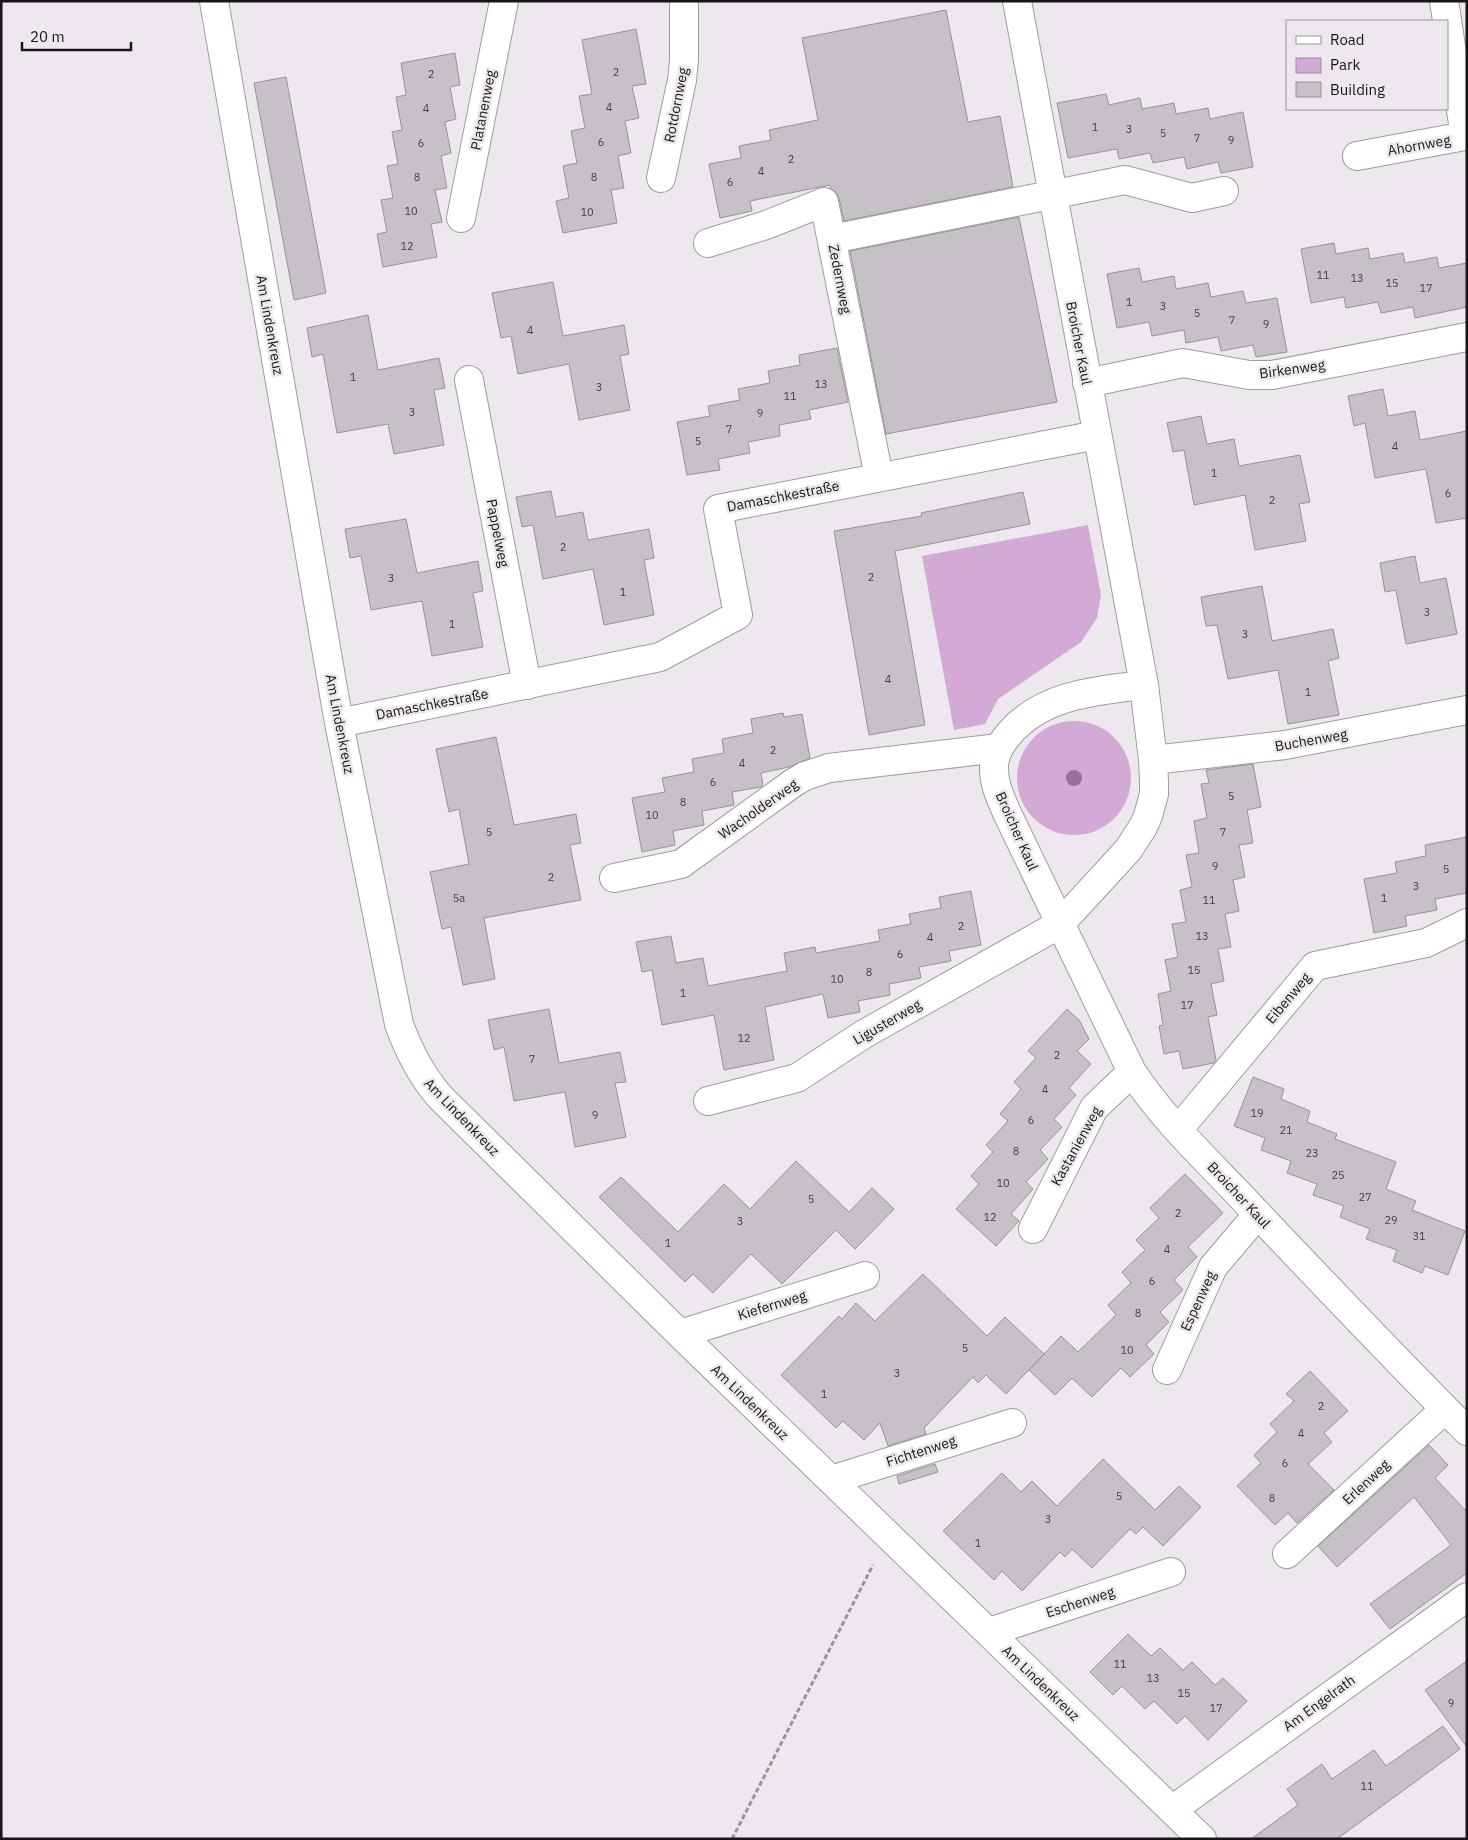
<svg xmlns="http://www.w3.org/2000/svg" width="1468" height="1840" viewBox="0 0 1468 1840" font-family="'IBM Plex Sans',sans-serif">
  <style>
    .green { fill: #d2aad5 }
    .building { fill: #c6c1c6; stroke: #989398 }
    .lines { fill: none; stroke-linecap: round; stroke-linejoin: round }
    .minor-casing { stroke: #a19ca1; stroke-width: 30 }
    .path { stroke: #999599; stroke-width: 3; stroke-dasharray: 5 2.5; stroke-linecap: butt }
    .minor { stroke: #fff; stroke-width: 28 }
    .tree { fill: #9c6d9f }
    .labels { text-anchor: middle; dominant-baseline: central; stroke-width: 5; stroke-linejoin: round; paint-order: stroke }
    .number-label { font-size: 11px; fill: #434043 }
    .street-label { font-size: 14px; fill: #171517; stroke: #ede8ed }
  </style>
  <rect width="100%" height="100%" fill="#ede8ed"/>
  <path class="green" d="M 1088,525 L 1101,595 L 1097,618 L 1081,642 L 998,699 L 985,724 L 954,730 L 922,556 Z
    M1017 778a57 57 0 1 1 114 0a57 57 0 1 1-114 0Z"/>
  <path class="building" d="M 946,10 L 968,122 L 1000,116 L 1013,187 L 844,221 L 839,198 L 835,191 L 831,189 L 830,185 L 750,201 L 752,211 L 720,218 L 709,164 L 741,158 L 739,146 L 771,140 L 769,130 L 818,120 L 802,38 Z
    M 636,29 L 646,84 L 632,86 L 639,118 L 625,121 L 631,153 L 618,156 L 624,188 L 611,190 L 617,223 L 563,233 L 556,201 L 569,198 L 563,166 L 577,163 L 571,131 L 585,128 L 579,96 L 592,94 L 582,40 Z
    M 455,53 L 460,85 L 450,87 L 456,119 L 445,122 L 451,153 L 441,156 L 447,188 L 435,190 L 442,222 L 431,224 L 437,257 L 383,267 L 377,234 L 387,232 L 381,200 L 393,198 L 387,166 L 398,164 L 392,132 L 402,130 L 396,97 L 406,95 L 401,63 Z
    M 286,77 L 326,293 L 294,300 L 254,83 Z
    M 1106,94 L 1109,105 L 1140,98 L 1142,109 L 1174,103 L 1176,114 L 1208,108 L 1210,119 L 1243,112 L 1253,167 L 1221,173 L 1218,162 L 1187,169 L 1184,157 L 1153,163 L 1150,153 L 1119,159 L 1117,149 L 1068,158 L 1057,103 Z
    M 1019,217 L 1057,402 L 886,434 L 850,251 Z
    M 1334,243 L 1336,254 L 1368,248 L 1370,259 L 1403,253 L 1405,263 L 1437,257 L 1439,268 L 1467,263 L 1467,307 L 1415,318 L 1413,307 L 1381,313 L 1378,302 L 1346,308 L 1344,297 L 1311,303 L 1301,249 Z
    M 1139,268 L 1142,282 L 1174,276 L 1176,289 L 1208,283 L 1211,297 L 1243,291 L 1246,303 L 1277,298 L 1287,352 L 1256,357 L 1253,345 L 1221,351 L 1218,337 L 1186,343 L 1184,330 L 1152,336 L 1149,322 L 1117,328 L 1107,274 Z
    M 553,282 L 563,336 L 624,325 L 629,354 L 620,356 L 630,410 L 579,420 L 569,364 L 518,374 L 511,336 L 501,338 L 492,293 Z
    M 368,315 L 378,370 L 439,358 L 445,388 L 434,390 L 444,445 L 394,454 L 388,424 L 337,433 L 323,354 L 312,357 L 307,328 Z
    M 837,348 L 848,402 L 809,410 L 811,419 L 779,425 L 780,436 L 748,442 L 750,453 L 718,459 L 720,470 L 687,475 L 677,422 L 710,416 L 708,406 L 740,400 L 738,389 L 770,383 L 768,371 L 800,365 L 799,355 Z
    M 1383,389 L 1388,416 L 1415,411 L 1420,440 L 1467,431 L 1467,518 L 1436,523 L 1426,469 L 1375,478 L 1365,423 L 1354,426 L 1348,396 Z
    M 1201,416 L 1207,444 L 1234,439 L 1239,466 L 1300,455 L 1310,502 L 1299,504 L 1306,541 L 1255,550 L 1245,495 L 1194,505 L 1184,450 L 1173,452 L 1167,423 Z
    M 551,491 L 556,517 L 583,512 L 588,540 L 649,529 L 654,558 L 644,560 L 654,615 L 604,625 L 593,569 L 543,579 L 533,525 L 522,527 L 516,497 Z
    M 1023,492 L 1030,524 L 895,551 L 925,725 L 869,735 L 834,531 L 922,516 L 921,513 Z
    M 406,519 L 417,573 L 478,561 L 483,591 L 473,593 L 483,647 L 432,656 L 422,601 L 371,610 L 361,556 L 350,558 L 345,529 Z
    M 1415,556 L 1420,583 L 1446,578 L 1457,634 L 1406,644 L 1396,590 L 1385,592 L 1380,563 Z
    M 1262,586 L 1272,641 L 1333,629 L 1339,658 L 1328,661 L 1339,715 L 1288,724 L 1278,670 L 1228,679 L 1217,625 L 1206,626 L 1201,597 Z
    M 783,713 L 784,717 L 802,714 L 810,758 L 789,767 L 761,773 L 763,785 L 761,787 L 732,792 L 734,805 L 702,811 L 704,825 L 673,831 L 675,845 L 642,852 L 632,798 L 665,792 L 662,778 L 694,772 L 692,759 L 724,753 L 722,739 L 753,733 L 751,719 Z
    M 496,737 L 514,825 L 576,814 L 581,843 L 570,845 L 581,900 L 484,918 L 495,979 L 463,985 L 451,927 L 442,929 L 430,872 L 469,864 L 459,809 L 449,812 L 436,749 Z
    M 1253,764 L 1261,807 L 1247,810 L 1253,843 L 1239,845 L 1245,877 L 1233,880 L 1239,911 L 1225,914 L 1231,947 L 1218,949 L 1224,981 L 1211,984 L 1217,1015 L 1208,1017 L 1216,1060 L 1214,1063 L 1183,1069 L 1179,1051 L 1164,1054 L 1159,1026 L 1163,1025 L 1158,994 L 1171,991 L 1165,960 L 1178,957 L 1172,924 L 1186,922 L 1180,890 L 1192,887 L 1186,855 L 1199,853 L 1194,821 L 1207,818 L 1201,784 L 1209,783 L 1206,770 Z
    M 1467,837 L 1467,893 L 1435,899 L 1437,910 L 1405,916 L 1407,926 L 1374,933 L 1364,879 L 1397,873 L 1395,862 L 1426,856 L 1425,845 Z
    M 971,891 L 981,945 L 949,951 L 951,961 L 919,967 L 921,978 L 889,984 L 890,995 L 858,1001 L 860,1012 L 828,1018 L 823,994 L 765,1007 L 774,1060 L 724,1070 L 714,1015 L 662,1025 L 652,970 L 642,972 L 636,942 L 671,936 L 676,963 L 703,958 L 708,986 L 787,971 L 784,953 L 815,947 L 816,953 L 880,941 L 878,930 L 911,924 L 909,914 L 941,908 L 939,897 Z
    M 549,1009 L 559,1063 L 620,1052 L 626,1082 L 615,1083 L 626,1137 L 575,1147 L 565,1092 L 514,1101 L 504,1047 L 494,1050 L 488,1020 Z
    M 1067,1009 L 1079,1020 L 1089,1039 L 1077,1051 L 1091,1064 L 1069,1088 L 1076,1095 L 1054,1119 L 1062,1127 L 1040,1150 L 1048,1159 L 1026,1182 L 1033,1189 L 1011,1214 L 1019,1221 L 996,1246 L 956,1209 L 979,1184 L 971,1176 L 993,1152 L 986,1145 L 1008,1121 L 1000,1114 L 1021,1089 L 1014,1082 L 1036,1058 L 1028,1051 Z
    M 1253,1077 L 1284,1089 L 1281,1099 L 1310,1111 L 1307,1122 L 1337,1134 L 1335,1139 L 1396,1162 L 1386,1189 L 1416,1201 L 1412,1210 L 1465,1231 L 1448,1275 L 1425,1266 L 1422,1273 L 1393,1261 L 1397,1250 L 1366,1239 L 1370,1229 L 1340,1217 L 1344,1206 L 1313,1195 L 1317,1184 L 1287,1173 L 1291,1161 L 1261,1150 L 1265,1138 L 1234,1126 Z
    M 796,1161 L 849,1212 L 872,1188 L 894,1209 L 855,1249 L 836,1230 L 782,1284 L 751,1254 L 713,1293 L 693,1274 L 685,1282 L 599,1197 L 621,1177 L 678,1232 L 724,1184 L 750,1209 Z
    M 1185,1174 L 1223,1213 L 1188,1247 L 1197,1257 L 1174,1280 L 1183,1290 L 1160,1312 L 1169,1322 L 1146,1345 L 1154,1354 L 1130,1377 L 1121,1368 L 1092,1397 L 1072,1378 L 1055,1395 L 1029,1370 L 1061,1336 L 1078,1352 L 1116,1315 L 1108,1305 L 1131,1283 L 1122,1272 L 1145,1250 L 1136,1240 L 1159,1218 L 1150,1208 Z
    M 923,1274 L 987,1336 L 1005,1317 L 1044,1354 L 1006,1394 L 986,1375 L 978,1383 L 973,1377 L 924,1428 L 926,1434 L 888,1446 L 880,1423 L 864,1440 L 843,1421 L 836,1428 L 781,1375 L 839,1316 L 842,1319 L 856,1303 L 875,1321 Z
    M 1310,1371 L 1348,1411 L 1324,1433 L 1332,1442 L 1308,1464 L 1334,1490 L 1297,1523 L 1288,1513 L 1275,1525 L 1237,1486 L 1261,1463 L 1254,1455 L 1277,1432 L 1270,1424 L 1294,1401 L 1286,1394 Z
    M 1429,1445 L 1448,1465 L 1435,1478 L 1467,1512 L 1467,1573 L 1390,1629 L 1370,1604 L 1451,1545 L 1414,1497 L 1337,1567 L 1318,1546 Z
    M 1103,1459 L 1155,1510 L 1179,1486 L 1201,1507 L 1163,1546 L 1143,1527 L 1136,1534 L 1130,1529 L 1092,1568 L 1072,1549 L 1065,1557 L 1060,1552 L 1022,1591 L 1002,1571 L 994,1580 L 943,1531 L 1002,1473 L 1021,1492 L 1032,1481 L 1057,1506 Z
    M 935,1464 L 938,1472 L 899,1484 L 897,1476 Z
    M 1128,1634 L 1151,1656 L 1160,1648 L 1183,1670 L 1192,1662 L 1215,1685 L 1223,1678 L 1247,1701 L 1208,1740 L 1185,1716 L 1177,1724 L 1154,1701 L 1145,1709 L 1122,1686 L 1113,1695 L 1090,1672 Z
    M 1467,1661 L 1467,1747 L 1425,1690 Z
    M 1443,1726 L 1460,1749 L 1337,1839 L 1251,1839 L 1298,1805 L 1287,1789 L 1322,1764 L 1332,1779 L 1374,1750 L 1386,1766 Z"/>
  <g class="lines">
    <g class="minor-casing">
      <path id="minor" d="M 214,1 L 339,723 L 399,1024 C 409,1052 421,1075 440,1097 L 680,1334 L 1202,1839
        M 1357,156 L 1465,136 L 1444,1
        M 661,178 L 682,80 L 684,60 L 684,1
        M 461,218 L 504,1
        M 832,239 L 1125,180 L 1192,198 L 1224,191
        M 708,243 L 766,225 L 824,202 L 879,477
        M 469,380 L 527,685
        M 1087,383 L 1183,363 L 1249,375 L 1272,375 L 1467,337
        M 1144,685 C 1096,691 1043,694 1009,734 C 1002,742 995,753 994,765 C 993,782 1000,797 1007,813 L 1132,1072 C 1165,1122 1211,1164 1252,1208 C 1323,1283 1394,1358 1467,1431
        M 339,723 L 660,657 L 738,615 L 718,509 L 1097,435
        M 1153,760 L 1285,745 L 1467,710
        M 614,878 L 681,864 L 793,783 L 805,776 L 829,768 L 999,748
        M 708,1101 L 797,1078 L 864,1034 L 1060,924 L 1128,850 L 1143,827 L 1148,816 L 1154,794 L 1154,782 L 1153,760 L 1144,685 L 1017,1
        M 1178,1130 L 1315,966 L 1426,943 L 1467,923
        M 1033,1229 L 1094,1108 L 1132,1072
        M 680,1334 L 865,1276
        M 1167,1370 L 1213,1267 L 1258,1214
        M 831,1480 L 1012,1423
        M 1287,1554 L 1445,1409
        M 989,1632 L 1171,1572
        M 1172,1810 L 1467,1597"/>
    </g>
    <path class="path" d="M 732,1839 L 873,1565"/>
    <use href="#minor" class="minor"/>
  </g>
  <circle class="tree" cx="1074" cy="778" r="8"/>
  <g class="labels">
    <g class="number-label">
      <text x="616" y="72">2</text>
      <text x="431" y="74">2</text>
      <text x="609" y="107">4</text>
      <text x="426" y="108">4</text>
      <text x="1095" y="127">1</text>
      <text x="1129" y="129">3</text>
      <text x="1163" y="133">5</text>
      <text x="1197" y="138">7</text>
      <text x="1231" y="140">9</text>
      <text x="601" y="142">6</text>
      <text x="421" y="143">6</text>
      <text x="791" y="159">2</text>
      <text x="761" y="171">4</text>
      <text x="417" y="177">8</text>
      <text x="594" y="177">8</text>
      <text x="730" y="182">6</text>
      <text x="411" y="211">10</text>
      <text x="587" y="212">10</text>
      <text x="407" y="246">12</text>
      <text x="1323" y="275">11</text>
      <text x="1357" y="278">13</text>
      <text x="1392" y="283">15</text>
      <text x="1426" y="288">17</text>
      <text x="1129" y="302">1</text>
      <text x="1163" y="306">3</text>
      <text x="1197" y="313">5</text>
      <text x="1232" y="320">7</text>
      <text x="1266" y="324">9</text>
      <text x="530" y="330">4</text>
      <text x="353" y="377">1</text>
      <text x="821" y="384">13</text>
      <text x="599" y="387">3</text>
      <text x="790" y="396">11</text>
      <text x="412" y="412">3</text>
      <text x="760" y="413">9</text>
      <text x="729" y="429">7</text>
      <text x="698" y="441">5</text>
      <text x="1395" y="446">4</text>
      <text x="1214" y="473">1</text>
      <text x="1448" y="493">6</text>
      <text x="1272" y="500">2</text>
      <text x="563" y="547">2</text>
      <text x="871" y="577">2</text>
      <text x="391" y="578">3</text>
      <text x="623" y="592">1</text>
      <text x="1427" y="612">3</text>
      <text x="452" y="624">1</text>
      <text x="1245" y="634">3</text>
      <text x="888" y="679">4</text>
      <text x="1308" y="692">1</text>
      <text x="773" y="750">2</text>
      <text x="742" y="763">4</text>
      <text x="713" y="782">6</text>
      <text x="1231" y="796">5</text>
      <text x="683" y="802">8</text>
      <text x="652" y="815">10</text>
      <text x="489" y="832">5</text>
      <text x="1223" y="832">7</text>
      <text x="1215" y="866">9</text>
      <text x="1446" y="869">5</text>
      <text x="551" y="877">2</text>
      <text x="1416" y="886">3</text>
      <text x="459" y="898">5a</text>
      <text x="1384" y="898">1</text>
      <text x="1209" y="900">11</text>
      <text x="961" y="926">2</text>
      <text x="1202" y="936">13</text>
      <text x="930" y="937">4</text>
      <text x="900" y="954">6</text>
      <text x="1194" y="970">15</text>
      <text x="869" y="972">8</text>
      <text x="837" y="979">10</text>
      <text x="683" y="993">1</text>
      <text x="1187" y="1005">17</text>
      <text x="744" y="1038">12</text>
      <text x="1057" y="1055">2</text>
      <text x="532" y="1059">7</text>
      <text x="1045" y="1089">4</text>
      <text x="1257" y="1113">19</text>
      <text x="595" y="1115">9</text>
      <text x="1031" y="1120">6</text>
      <text x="1286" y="1130">21</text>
      <text x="1016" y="1151">8</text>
      <text x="1312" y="1153">23</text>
      <text x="1338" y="1175">25</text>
      <text x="1003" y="1183">10</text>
      <text x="1365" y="1197">27</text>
      <text x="811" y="1199">5</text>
      <text x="1178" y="1213">2</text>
      <text x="990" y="1217">12</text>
      <text x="1391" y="1220">29</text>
      <text x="740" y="1221">3</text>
      <text x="1419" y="1236">31</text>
      <text x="668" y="1243">1</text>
      <text x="1167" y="1249">4</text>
      <text x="1152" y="1281">6</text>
      <text x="1138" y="1313">8</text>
      <text x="965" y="1348">5</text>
      <text x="1127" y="1350">10</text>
      <text x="897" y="1373">3</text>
      <text x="824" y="1394">1</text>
      <text x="1321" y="1406">2</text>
      <text x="1301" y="1433">4</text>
      <text x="1285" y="1463">6</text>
      <text x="1119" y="1496">5</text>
      <text x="1272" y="1498">8</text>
      <text x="1048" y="1519">3</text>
      <text x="978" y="1543">1</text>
      <text x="1120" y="1664">11</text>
      <text x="1153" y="1678">13</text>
      <text x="1184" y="1693">15</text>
      <text x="1451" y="1703">9</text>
      <text x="1216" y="1708">17</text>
      <text x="1367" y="1786">11</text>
    </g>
    <g class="street-label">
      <text transform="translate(676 105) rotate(-79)">Rotdornweg</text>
      <text transform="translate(483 110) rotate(-79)">Platanenweg</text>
      <text transform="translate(1419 145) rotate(-10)">Ahornweg</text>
      <text transform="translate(840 279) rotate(79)">Zedernweg</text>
      <text transform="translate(270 325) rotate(80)">Am Lindenkreuz</text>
      <text transform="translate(1079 343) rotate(79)">Broicher Kaul</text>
      <text transform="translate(1292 369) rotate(-8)">Birkenweg</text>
      <text transform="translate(783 496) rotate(-11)">Damaschkestraße</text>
      <text transform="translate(498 533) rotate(79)">Pappelweg</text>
      <text transform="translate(432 704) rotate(-11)">Damaschkestraße</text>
      <text transform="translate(340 724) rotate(79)">Am Lindenkreuz</text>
      <text transform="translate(1311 740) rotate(-10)">Buchenweg</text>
      <text transform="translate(758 809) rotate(-35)">Wacholderweg</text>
      <text transform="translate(1017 831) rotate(66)">Broicher Kaul</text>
      <text transform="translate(1288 998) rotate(-50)">Eibenweg</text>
      <text transform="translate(887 1022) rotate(-30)">Ligusterweg</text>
      <text transform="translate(462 1117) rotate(46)">Am Lindenkreuz</text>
      <text transform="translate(1076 1146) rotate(-61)">Kastanienweg</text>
      <text transform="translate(1239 1195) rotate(47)">Broicher Kaul</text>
      <text transform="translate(1198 1301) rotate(-65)">Espenweg</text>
      <text transform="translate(772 1305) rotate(-17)">Kiefernweg</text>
      <text transform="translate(750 1402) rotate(44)">Am Lindenkreuz</text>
      <text transform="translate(921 1451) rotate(-18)">Fichtenweg</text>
      <text transform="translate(1366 1482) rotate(-43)">Erlenweg</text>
      <text transform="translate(1080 1602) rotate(-18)">Eschenweg</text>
      <text transform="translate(1041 1683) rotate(44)">Am Lindenkreuz</text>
      <text transform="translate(1319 1703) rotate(-36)">Am Engelrath</text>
    </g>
  </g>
  <rect width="1468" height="1840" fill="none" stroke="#171517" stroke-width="5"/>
  <rect x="1286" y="20" width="162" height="90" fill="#ede8ed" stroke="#979497"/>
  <rect x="1296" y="36" width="25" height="8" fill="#ffffff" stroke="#979497"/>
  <text x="1330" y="45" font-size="15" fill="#171517">Road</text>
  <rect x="1296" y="58" width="25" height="15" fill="#d2aad5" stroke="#979497"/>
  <text x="1330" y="70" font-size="15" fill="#171517">Park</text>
  <rect x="1296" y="82" width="25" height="15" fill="#c6c1c6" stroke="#979497"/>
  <text x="1330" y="95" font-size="15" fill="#171517">Building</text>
  <path d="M22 42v8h109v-8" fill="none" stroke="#171517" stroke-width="2.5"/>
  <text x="30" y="42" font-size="15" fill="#171517" stroke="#ede8ed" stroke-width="4" paint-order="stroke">20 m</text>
</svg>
